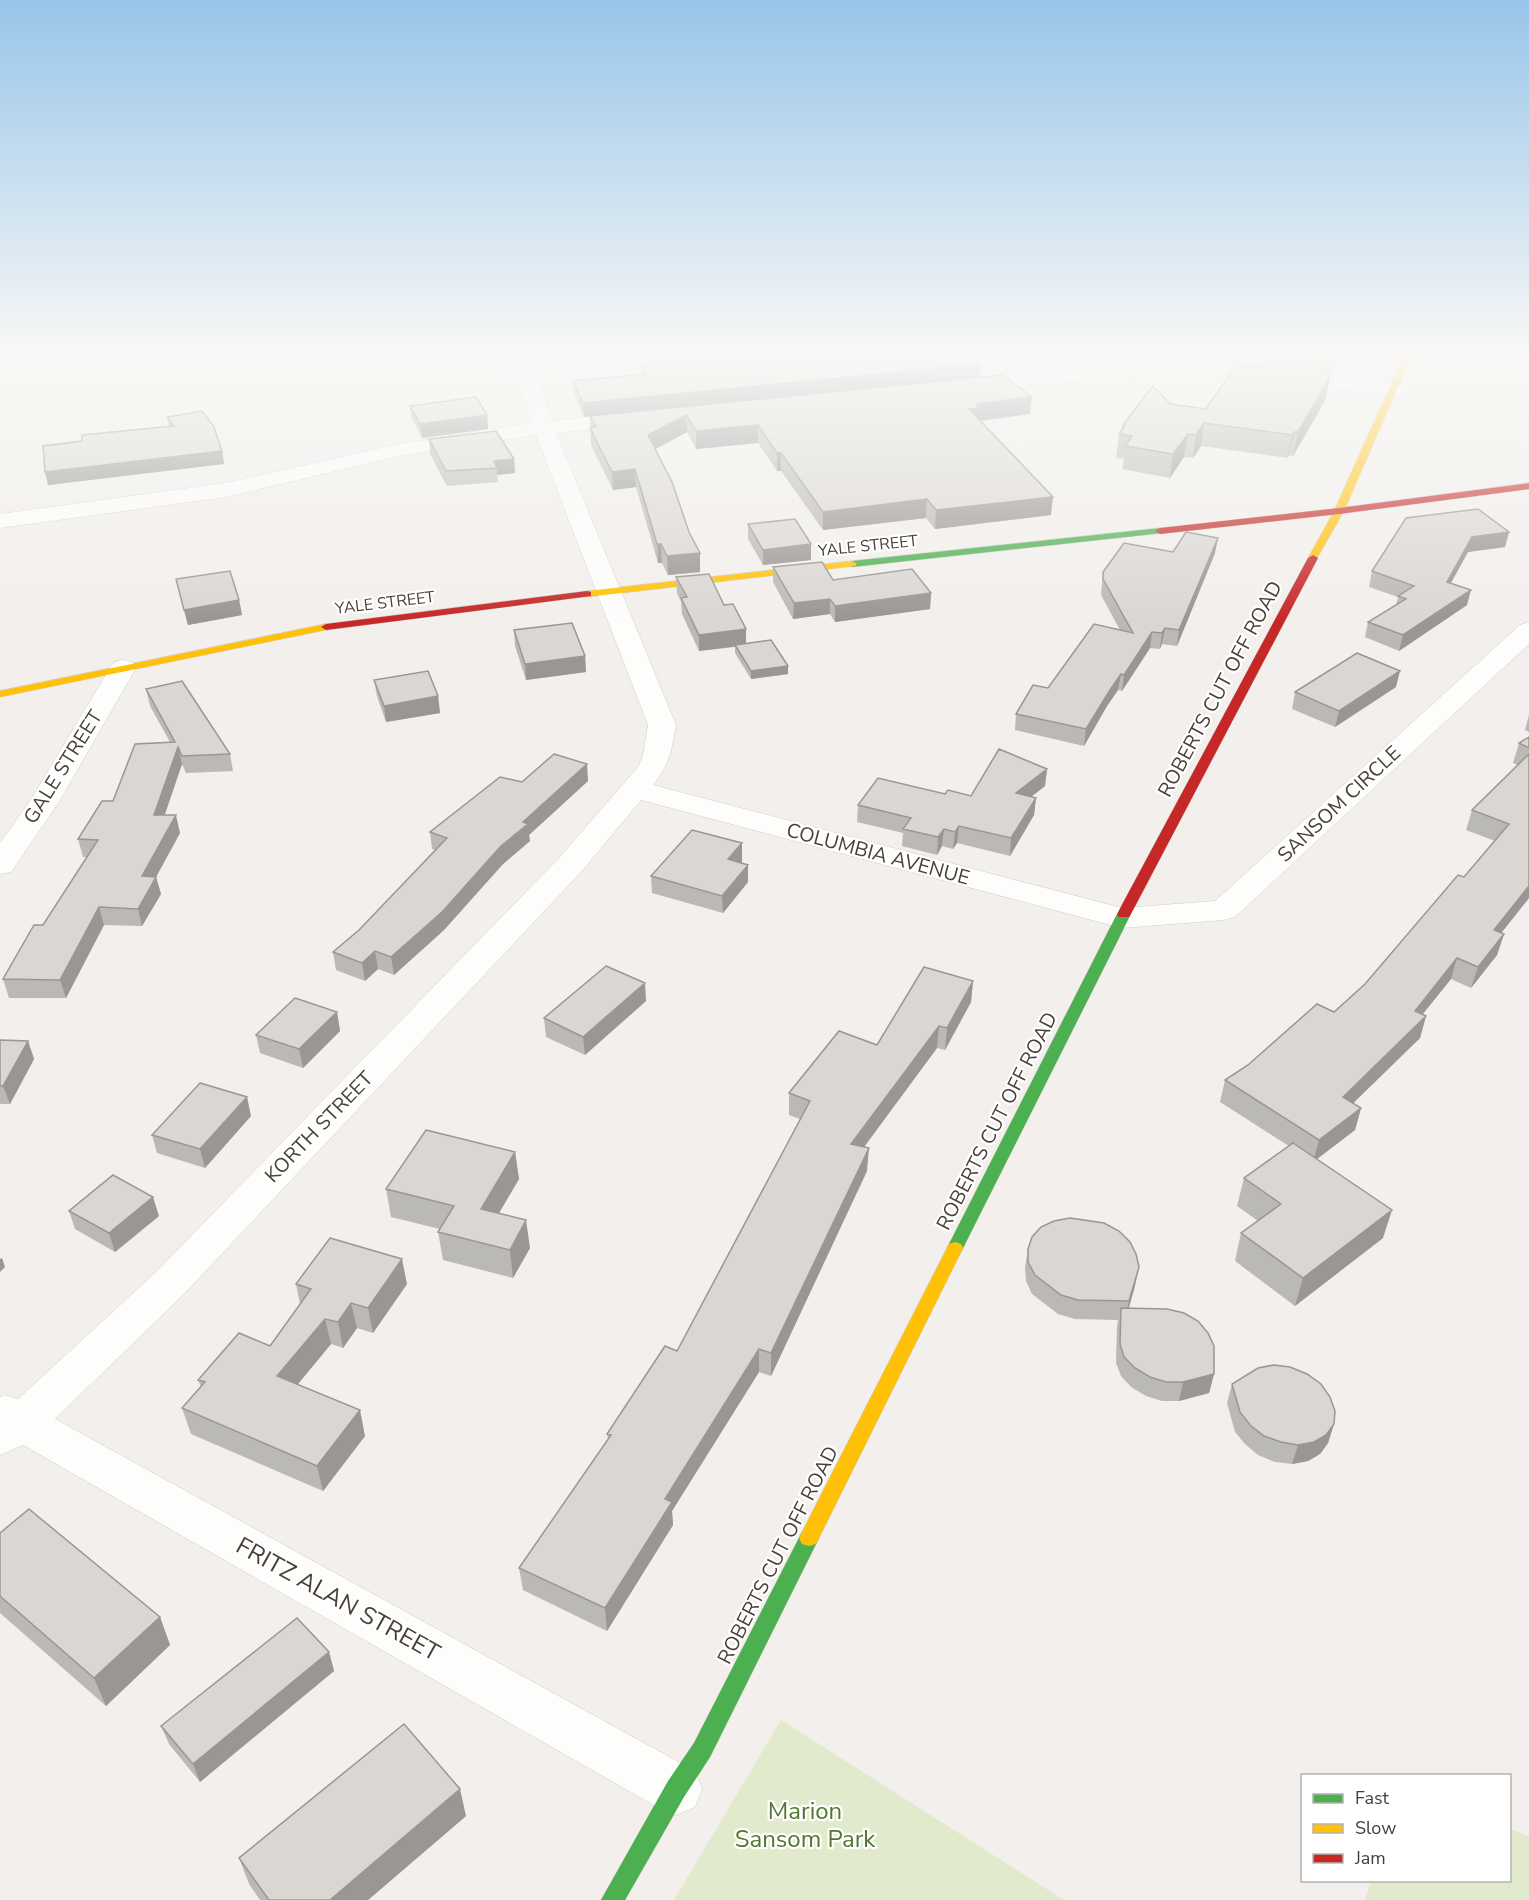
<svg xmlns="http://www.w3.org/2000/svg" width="1529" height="1900" viewBox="0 0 1529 1900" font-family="'Nunito Sans',sans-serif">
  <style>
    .green { fill: #e2eace }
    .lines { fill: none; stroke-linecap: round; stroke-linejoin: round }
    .street-casing { stroke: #d0cdca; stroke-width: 1 }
    .fast-casing { stroke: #d0cbc3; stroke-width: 1 }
    .slow-casing { stroke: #d0cbc3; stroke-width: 1 }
    .jam-casing { stroke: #d0cbc3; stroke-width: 1 }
    .street { fill: #fdfdfc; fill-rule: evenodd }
    .fast { fill: #4caf50; fill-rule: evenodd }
    .slow { fill: #ffc107; fill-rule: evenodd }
    .jam { fill: #c62828; fill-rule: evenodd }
    .wall { fill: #bbb9b5 }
    .shaded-wall { fill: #999694 }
    .building { fill: #dad7d3; stroke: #999694; stroke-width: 1.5 }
    .labels { text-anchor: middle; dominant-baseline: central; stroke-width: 4.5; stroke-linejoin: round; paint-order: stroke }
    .far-street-label { font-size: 16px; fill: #484039; stroke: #fff }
    .street-label { font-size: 20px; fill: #484039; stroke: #fff }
    .near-street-label { font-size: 24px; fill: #484039; stroke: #fff }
    .near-park-label { font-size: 24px; fill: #51772e; stroke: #fff }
  </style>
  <rect width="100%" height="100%" fill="#f2efec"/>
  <path class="green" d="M 781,1720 L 1064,1900 L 674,1900 Z
    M 1510,1829 L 1529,1836 L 1529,1900 L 1365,1900 L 1371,1881 L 1510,1880 Z"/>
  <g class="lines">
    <g class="street-casing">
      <path id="street" d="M 511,355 L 530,355 L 552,421 L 634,412 L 641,414 L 644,418 L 641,422 L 634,424 L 556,433 L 676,725 C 672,749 669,766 653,785 L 1122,908 L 1215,901 L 1520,625 L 1529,622 L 1529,644 L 1235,917 L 1224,920 L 1122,928 L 641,800 L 581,872 L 184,1294 L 55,1419 L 695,1771 L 702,1789 L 695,1807 L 676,1815 L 657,1807 L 23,1445 L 0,1455 L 0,1397 L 5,1395 L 18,1399 L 156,1272 L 559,858 L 638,767 L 643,755 L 648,725 L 536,435 L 399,456 L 226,497 L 0,528 L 0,514 L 226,483 L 399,444 L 532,423 Z
        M 1208,360 L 1394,384 L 1401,386 L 1404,390 L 1401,394 L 1394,396 L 1208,372 L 1157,374 L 966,391 L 959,389 L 956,385 L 959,381 L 966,379 L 1157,362 Z
        M 123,660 L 132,662 L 136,668 L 59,802 L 11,872 L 0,874 L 0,843 L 30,801 L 110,668 L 114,662 Z"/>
    </g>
    <g class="fast-casing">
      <path id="fast" d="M 1160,528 L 1163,529 L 1163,533 L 852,567 L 847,564 L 852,561 Z
        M 1124,910 L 1131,914 L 963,1248 L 961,1252 L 955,1254 L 949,1252 L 947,1248 L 1117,914 Z
        M 809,1530 L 816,1532 L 819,1538 L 710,1757 L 684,1797 L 625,1900 L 601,1900 L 668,1781 L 694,1743 L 802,1532 Z"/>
    </g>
    <g class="slow-casing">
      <path id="slow" d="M 1404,355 L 1412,355 L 1344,511 L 1316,560 L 1310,560 L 1308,558 L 1334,511 Z
        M 852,561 L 857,564 L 855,566 L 587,597 L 582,594 L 587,591 Z
        M 326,624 L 331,627 L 330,629 L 0,697 L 0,691 Z
        M 955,1242 L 961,1244 L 963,1248 L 816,1544 L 809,1546 L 802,1544 L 799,1538 L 802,1532 L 947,1248 L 949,1244 Z"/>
    </g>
    <g class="jam-casing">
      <path id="jam" d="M 1529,483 L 1529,489 L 1339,514 L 1160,534 L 1155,531 L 1160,528 L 1339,508 Z
        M 1313,555 L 1318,558 L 1131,914 L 1129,917 L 1119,917 L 1117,914 L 1308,558 Z
        M 587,591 L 591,592 L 591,596 L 326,630 L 321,627 L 326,624 Z"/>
    </g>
    <use href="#street" class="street"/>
    <use href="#fast" class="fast"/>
    <use href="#slow" class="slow"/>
    <use href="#jam" class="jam"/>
  </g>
  <path class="wall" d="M 633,355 L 828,355 L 830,358 L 980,377 L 1032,397 L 1030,414 L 980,421 L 1051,515 L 935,529 L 926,518 L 823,530 L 781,471 L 777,471 L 758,443 L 696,449 L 687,432 L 656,449 L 700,572 L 668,575 L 662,563 L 658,563 L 636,487 L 613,490 L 591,445 L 590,416 L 584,417 L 574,394 L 573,381 L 642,375 L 642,368 Z
    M 1066,355 L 1116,355 L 1116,357 L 1072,362 Z
    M 1272,355 L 1340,355 L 1339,359 L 1330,374 L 1324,373 L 1326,399 L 1293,456 L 1289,455 L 1288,458 L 1201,446 L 1193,458 L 1184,457 L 1170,478 L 1122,469 L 1124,459 L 1116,458 L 1119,434 L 1122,429 L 1123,425 L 1170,404 L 1206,409 L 1260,367 L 1271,360 Z
    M 410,406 L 487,415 L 488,429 L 422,438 L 412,419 Z
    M 167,417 L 222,451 L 224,464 L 48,485 L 82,441 L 169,427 Z
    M 429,439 L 514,459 L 515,473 L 497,475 L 498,482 L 447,486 L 430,454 Z
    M 748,524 L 811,544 L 811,560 L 763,565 L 748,539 Z
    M 1509,532 L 1505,547 L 1468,552 L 1451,583 L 1467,605 L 1399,651 L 1365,637 L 1368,622 L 1396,605 L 1398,597 L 1369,587 L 1372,571 Z
    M 1173,552 L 1215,553 L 1177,646 L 1162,644 L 1160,649 L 1150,648 L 1122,691 L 1118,690 L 1107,706 L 1084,746 L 1015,730 L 1016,714 L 1120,630 L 1101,595 L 1103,572 Z
    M 773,567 L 833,580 L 931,593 L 930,609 L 835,622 L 830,614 L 793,619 L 773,582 Z
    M 676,577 L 724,605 L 746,644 L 788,666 L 788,674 L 751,679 L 735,653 L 735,647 L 699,651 L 682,614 L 681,602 L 677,593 Z
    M 176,579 L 239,600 L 242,615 L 188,625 Z
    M 514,630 L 585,656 L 586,672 L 526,680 L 515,646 Z
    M 374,680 L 438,696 L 440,713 L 386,722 L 377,696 Z
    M 1396,687 L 1335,727 L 1292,709 L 1295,692 Z
    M 146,689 L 230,754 L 233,771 L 186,773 L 182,764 L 164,815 L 180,833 L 156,877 L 161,894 L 142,926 L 104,925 L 66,998 L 9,998 L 3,979 L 43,925 L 87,857 L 83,857 L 78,839 L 170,742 L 150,706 Z
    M 1529,715 L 1529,732 L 1525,730 Z
    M 1529,737 L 1529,898 L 1501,933 L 1504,934 L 1497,955 L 1471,988 L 1451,979 L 1423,1014 L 1426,1016 L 1420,1038 L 1353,1103 L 1361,1108 L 1355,1130 L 1317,1159 L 1383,1238 L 1295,1306 L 1235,1261 L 1241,1233 L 1258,1221 L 1237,1206 L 1244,1178 L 1289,1146 L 1220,1102 L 1225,1080 L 1334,1012 L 1365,984 L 1464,877 L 1495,841 L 1466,830 L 1472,810 L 1518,765 L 1513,763 L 1519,743 Z
    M 1047,769 L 1045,786 L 1031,797 L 1036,798 L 1034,815 L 1010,856 L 957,843 L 953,849 L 942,846 L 937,855 L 902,846 L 903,833 L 857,822 L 858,805 L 945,794 L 971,796 Z
    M 588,781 L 529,835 L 530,841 L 503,864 L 444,930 L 394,975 L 378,969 L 365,981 L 336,970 L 333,952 L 359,930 L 435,850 L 432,849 L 430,832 L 522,782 Z
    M 742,843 L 742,861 L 741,863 L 748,882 L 723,913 L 652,893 L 651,876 Z
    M 973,981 L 971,1002 L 945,1050 L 937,1048 L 864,1147 L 867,1171 L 771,1376 L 759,1372 L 672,1511 L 673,1525 L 607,1631 L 523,1590 L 519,1568 L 608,1439 L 607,1434 L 677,1351 L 800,1119 L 789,1115 L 789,1093 L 877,1045 Z
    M 646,1001 L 585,1055 L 546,1037 L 544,1018 Z
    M 337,1012 L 340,1031 L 303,1068 L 260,1053 L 256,1035 Z
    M 0,1040 L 28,1041 L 34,1059 L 10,1104 L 0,1104 Z
    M 251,1116 L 205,1168 L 157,1153 L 152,1135 Z
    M 515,1152 L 519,1179 L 499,1213 L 530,1248 L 513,1278 L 443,1260 L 438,1232 L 440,1229 L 391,1217 L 386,1189 Z
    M 69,1211 L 159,1216 L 115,1252 L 75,1229 Z
    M 1028,1249 L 1135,1286 L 1129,1308 L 1214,1374 L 1209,1393 L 1179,1401 L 1162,1401 L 1146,1396 L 1131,1387 L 1121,1376 L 1116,1363 L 1117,1327 L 1118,1320 L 1075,1319 L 1058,1314 L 1032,1294 L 1026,1281 L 1025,1268 Z
    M 296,1284 L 407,1284 L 373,1333 L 357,1328 L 343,1348 L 331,1344 L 298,1384 L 365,1436 L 323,1491 L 191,1434 L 182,1408 L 201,1387 L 198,1380 L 270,1346 L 300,1304 Z
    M 1232,1384 L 1334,1424 L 1328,1443 L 1320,1454 L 1308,1461 L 1292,1464 L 1275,1462 L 1258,1455 L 1245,1444 L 1235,1432 L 1227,1403 Z
    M 0,1533 L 160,1617 L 170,1645 L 106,1706 L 0,1613 Z
    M 329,1652 L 334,1671 L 200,1782 L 169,1744 L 161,1726 Z
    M 466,1816 L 368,1900 L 260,1900 L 249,1884 L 239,1858 Z"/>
  <path class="shaded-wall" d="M 1073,355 L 1116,355 L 1116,357 L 1072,362 Z
    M 1336,355 L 1340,355 L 1339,359 L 1330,374 L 1333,361 Z
    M 981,364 L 980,377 L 584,417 L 583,403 Z
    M 1330,376 L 1326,399 L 1293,456 L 1298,432 Z
    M 1032,397 L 1030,414 L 978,421 L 969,409 L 976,404 Z
    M 487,415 L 488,429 L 422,438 L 420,424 Z
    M 686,415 L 687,432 L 649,452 L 648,435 Z
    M 1204,423 L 1201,446 L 1193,458 L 1196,435 Z
    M 758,425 L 758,443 L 696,449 L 696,431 Z
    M 1294,432 L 1289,455 L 1288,458 L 1292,435 Z
    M 1188,434 L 1184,457 L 1170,478 L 1173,454 Z
    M 222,451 L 224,464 L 48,485 L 45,472 Z
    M 777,453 L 781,453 L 781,471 L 777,471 Z
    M 514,459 L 515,473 L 497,475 L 497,468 L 494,461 Z
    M 635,469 L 636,487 L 613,490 L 612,472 Z
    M 1053,497 L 1051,515 L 935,529 L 936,510 Z
    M 927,499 L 926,518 L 823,530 L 823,512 Z
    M 1509,532 L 1505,547 L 1468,552 L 1443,597 L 1447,582 L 1472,537 Z
    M 1218,538 L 1215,553 L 1177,646 L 1179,630 Z
    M 657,544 L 661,544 L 662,563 L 658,563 Z
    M 811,544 L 811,560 L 763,565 L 763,550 Z
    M 700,553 L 700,572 L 668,575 L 667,556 Z
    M 1471,590 L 1467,605 L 1399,651 L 1403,635 Z
    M 931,593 L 930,609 L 835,622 L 835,606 Z
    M 830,599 L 830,614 L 793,619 L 794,603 Z
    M 239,600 L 242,615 L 188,625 L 184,610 Z
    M 1165,628 L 1162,644 L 1160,649 L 1162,633 Z
    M 746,629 L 746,645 L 699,651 L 699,635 Z
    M 1152,632 L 1150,648 L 1122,691 L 1124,675 Z
    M 585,656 L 586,672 L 526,680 L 525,664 Z
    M 788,666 L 788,674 L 751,679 L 751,671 Z
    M 1400,671 L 1396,687 L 1335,727 L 1339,711 Z
    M 1121,674 L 1118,690 L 1107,706 L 1084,746 L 1086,729 L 1110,690 Z
    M 438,696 L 440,713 L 386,722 L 384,706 Z
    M 178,747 L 182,764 L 159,832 L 154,815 Z
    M 587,764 L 588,781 L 529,835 L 530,841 L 503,864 L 444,930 L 394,975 L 391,957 L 523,822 Z
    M 1047,769 L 1045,786 L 1014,810 L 1016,793 Z
    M 1036,798 L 1034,815 L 1010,856 L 1011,838 Z
    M 176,815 L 180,833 L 156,877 L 161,894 L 142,926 L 138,909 L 142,876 Z
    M 959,826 L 957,843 L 953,849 L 955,832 Z
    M 944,829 L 942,846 L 937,855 L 938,837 Z
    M 742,843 L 742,861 L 729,877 L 728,859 Z
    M 748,865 L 748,882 L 723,913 L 722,896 Z
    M 1529,886 L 1529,898 L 1487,951 L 1494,930 Z
    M 99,907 L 104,925 L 66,998 L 60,980 Z
    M 1504,934 L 1497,955 L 1471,988 L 1478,967 Z
    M 375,951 L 378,969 L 365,981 L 362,963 Z
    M 1457,958 L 1451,979 L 1408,1032 L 1415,1011 Z
    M 973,981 L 971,1002 L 945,1050 L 947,1028 Z
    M 645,983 L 646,1001 L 585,1055 L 583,1037 Z
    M 337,1012 L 340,1031 L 303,1068 L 299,1049 Z
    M 1426,1016 L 1420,1038 L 1337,1119 L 1343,1097 Z
    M 939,1026 L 937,1048 L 850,1166 L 851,1144 Z
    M 28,1041 L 34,1059 L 10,1104 L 3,1086 Z
    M 247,1097 L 251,1116 L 205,1168 L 200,1149 Z
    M 1361,1108 L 1355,1130 L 1313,1162 L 1319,1140 Z
    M 869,1148 L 867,1171 L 771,1376 L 771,1353 Z
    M 515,1152 L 519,1179 L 485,1237 L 481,1209 Z
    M 153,1197 L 159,1216 L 115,1252 L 109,1233 Z
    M 1392,1210 L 1383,1238 L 1295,1306 L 1303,1278 Z
    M 526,1220 L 530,1248 L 513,1278 L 510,1250 Z
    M 2,1258 L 5,1267 L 0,1272 L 0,1259 Z
    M 402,1259 L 407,1284 L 373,1333 L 368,1308 Z
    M 1139,1267 L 1135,1286 L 1125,1320 L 1129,1301 Z
    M 351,1303 L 357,1328 L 343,1348 L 338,1322 Z
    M 325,1319 L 331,1344 L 284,1401 L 277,1376 Z
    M 759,1349 L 759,1372 L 672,1511 L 673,1525 L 607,1631 L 605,1608 L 665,1499 Z
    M 1214,1374 L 1209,1393 L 1179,1401 L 1183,1382 Z
    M 360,1410 L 365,1436 L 323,1491 L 317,1466 Z
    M 1334,1424 L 1328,1443 L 1320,1454 L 1308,1461 L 1292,1464 L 1298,1445 Z
    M 160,1617 L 170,1645 L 106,1706 L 94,1678 Z
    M 329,1652 L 334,1671 L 200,1782 L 193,1764 Z
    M 460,1789 L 466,1816 L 368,1900 L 330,1900 Z"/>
  <path class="building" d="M 641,355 L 828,355 L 830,358 L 859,355 L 969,355 L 981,364 L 583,403 L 573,381 L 646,374 L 642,367 L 649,367 Z
    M 1289,355 L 1336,355 L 1333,361 Z
    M 1265,359 L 1325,367 L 1322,373 L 1330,376 L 1298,432 L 1294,432 L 1292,435 L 1204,423 L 1196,435 L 1188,434 L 1173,454 L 1125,446 L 1132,436 L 1119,434 L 1125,425 L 1123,425 L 1153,386 L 1170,404 L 1206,409 L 1237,364 L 1260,367 Z
    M 1002,375 L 1032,397 L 976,404 L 979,408 L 969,409 L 1053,497 L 936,510 L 927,499 L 823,512 L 781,453 L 777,453 L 758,425 L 696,431 L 686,415 L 648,435 L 672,482 L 689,532 L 700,553 L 667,556 L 661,544 L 657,544 L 635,469 L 612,472 L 590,428 L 596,427 L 590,416 Z
    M 476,397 L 487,415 L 420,424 L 410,406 Z
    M 202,411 L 214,427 L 222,451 L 45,472 L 43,446 L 82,441 L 82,435 L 174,426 L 167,417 Z
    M 496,431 L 514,459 L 494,461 L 497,468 L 446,471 L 429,439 Z
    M 1478,509 L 1509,532 L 1472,537 L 1447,582 L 1471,590 L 1403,635 L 1368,622 L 1406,599 L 1398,596 L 1414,586 L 1372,571 L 1406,518 Z
    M 795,519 L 811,544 L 763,550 L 748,524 Z
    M 1186,532 L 1218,538 L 1179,630 L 1165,628 L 1162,633 L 1152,632 L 1124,675 L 1121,674 L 1110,690 L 1086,729 L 1016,714 L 1033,685 L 1048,688 L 1094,624 L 1133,633 L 1103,579 L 1103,572 L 1124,543 L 1173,552 Z
    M 822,562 L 833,580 L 912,569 L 931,593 L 835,606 L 830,599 L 794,603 L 773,567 Z
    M 230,571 L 239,600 L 184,610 L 176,579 Z
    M 709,574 L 724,605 L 733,604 L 746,629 L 699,635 L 681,598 L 687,597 L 676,577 Z
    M 572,623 L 585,656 L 525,664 L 514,630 Z
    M 771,640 L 788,666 L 751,671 L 735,645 Z
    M 1357,653 L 1400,671 L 1339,711 L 1295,692 Z
    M 428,671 L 438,696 L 384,706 L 374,680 Z
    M 182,681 L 230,754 L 182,756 L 178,747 L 154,815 L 176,815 L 142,876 L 156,877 L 138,909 L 99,907 L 60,980 L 3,979 L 34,925 L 43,925 L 98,840 L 78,839 L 102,801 L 113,801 L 135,744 L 175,742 L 146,689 Z
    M 1529,737 L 1529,748 L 1519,743 Z
    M 999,749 L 1047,769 L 1016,793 L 1036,798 L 1011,838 L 959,826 L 955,832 L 944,829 L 938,837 L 903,829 L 911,818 L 858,805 L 878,778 L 945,794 L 948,790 L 971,796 Z
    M 554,754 L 587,764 L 523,822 L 528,824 L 501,846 L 442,912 L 391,957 L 375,951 L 362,963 L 333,952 L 359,930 L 447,838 L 430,832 L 500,777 L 522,782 Z
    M 1529,754 L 1529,886 L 1494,930 L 1504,934 L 1478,967 L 1457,958 L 1415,1011 L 1426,1016 L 1343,1097 L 1361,1108 L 1319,1140 L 1225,1080 L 1248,1065 L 1317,1004 L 1334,1012 L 1365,984 L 1458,875 L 1464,877 L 1509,824 L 1472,810 Z
    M 692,830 L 742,843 L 728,859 L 748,865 L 722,896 L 651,876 Z
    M 606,966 L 645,983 L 583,1037 L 544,1018 Z
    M 924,967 L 973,981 L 947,1028 L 939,1026 L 851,1144 L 869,1148 L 771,1353 L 759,1349 L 665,1499 L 672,1502 L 605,1608 L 519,1568 L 611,1435 L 607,1434 L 665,1346 L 677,1351 L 810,1101 L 789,1093 L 839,1031 L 877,1045 Z
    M 295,998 L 337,1012 L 299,1049 L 256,1035 Z
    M 0,1040 L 28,1041 L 3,1086 L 0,1086 Z
    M 200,1083 L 247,1097 L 200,1149 L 152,1135 Z
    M 426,1130 L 515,1152 L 481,1209 L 526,1220 L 510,1250 L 438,1232 L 454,1206 L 386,1189 Z
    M 1293,1143 L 1392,1210 L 1303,1278 L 1241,1233 L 1281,1204 L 1244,1178 Z
    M 113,1175 L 153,1197 L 109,1233 L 69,1211 Z
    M 1070,1218 L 1104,1223 L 1119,1231 L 1130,1242 L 1136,1254 L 1139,1267 L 1129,1301 L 1078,1300 L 1061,1295 L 1035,1275 L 1028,1262 L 1028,1249 L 1032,1237 L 1041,1227 L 1054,1221 Z
    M 330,1238 L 402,1259 L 368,1308 L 351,1303 L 338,1322 L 325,1319 L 277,1376 L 360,1410 L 317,1466 L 182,1408 L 205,1382 L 198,1380 L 239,1333 L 270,1346 L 311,1289 L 296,1284 Z
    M 1121,1308 L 1167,1309 L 1184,1313 L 1198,1321 L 1208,1333 L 1214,1346 L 1214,1374 L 1183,1382 L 1166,1382 L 1150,1377 L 1135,1368 L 1124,1357 L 1120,1344 Z
    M 1274,1365 L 1290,1367 L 1307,1374 L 1321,1384 L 1330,1397 L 1335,1411 L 1334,1424 L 1326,1435 L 1314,1442 L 1298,1445 L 1281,1442 L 1264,1436 L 1250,1425 L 1240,1412 L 1232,1384 L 1258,1368 Z
    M 29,1509 L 160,1617 L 94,1678 L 0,1596 L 0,1533 Z
    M 297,1618 L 329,1652 L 193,1764 L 161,1726 Z
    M 404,1724 L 460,1789 L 330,1900 L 269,1900 L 239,1858 Z"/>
  <linearGradient id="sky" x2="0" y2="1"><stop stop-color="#98c5ea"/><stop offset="0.57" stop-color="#f9f8f6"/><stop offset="1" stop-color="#f9f8f6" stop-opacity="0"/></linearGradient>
  <rect width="1529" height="621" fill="url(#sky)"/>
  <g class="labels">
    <g class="far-street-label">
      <text transform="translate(868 546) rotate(-6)">YALE STREET</text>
      <text transform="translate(385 603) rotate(-7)">YALE STREET</text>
    </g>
    <g class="street-label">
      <text transform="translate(1220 689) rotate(-62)">ROBERTS CUT OFF ROAD</text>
      <text transform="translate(63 767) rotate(-58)">GALE STREET</text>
      <text transform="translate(1339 804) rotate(-43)">SANSOM CIRCLE</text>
      <text transform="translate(878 854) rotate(15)">COLUMBIA AVENUE</text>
      <text transform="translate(997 1121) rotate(-63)">ROBERTS CUT OFF ROAD</text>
      <text transform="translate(319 1127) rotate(-46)">KORTH STREET</text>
      <text transform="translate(778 1555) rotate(-63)">ROBERTS CUT OFF ROAD</text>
    </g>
    <g class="near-street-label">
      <text transform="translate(338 1599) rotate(29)">FRITZ ALAN STREET</text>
    </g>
    <g class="near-park-label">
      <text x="805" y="1811">Marion<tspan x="805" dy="28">Sansom Park</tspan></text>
    </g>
  </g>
  <rect x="1301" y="1774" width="210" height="108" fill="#ffffff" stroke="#b6b3b0" stroke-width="1.5"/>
  <rect x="1313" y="1794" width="30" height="9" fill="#4caf50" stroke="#b6b3b0" stroke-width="1.5"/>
  <text x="1355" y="1804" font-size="18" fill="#484039">Fast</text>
  <rect x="1313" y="1824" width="30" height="9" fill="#ffc107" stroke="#b6b3b0" stroke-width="1.5"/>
  <text x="1355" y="1834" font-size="18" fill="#484039">Slow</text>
  <rect x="1313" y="1854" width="30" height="9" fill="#c62828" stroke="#b6b3b0" stroke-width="1.5"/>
  <text x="1355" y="1864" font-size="18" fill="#484039">Jam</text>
</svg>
